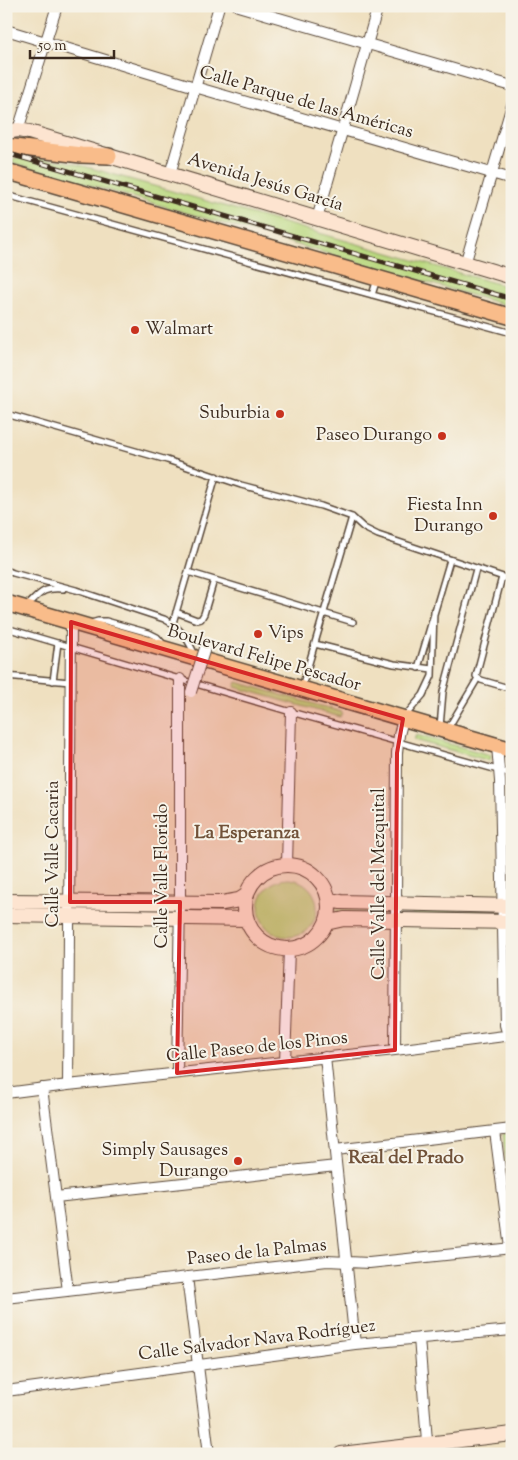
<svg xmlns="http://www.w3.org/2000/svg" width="518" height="1460" viewBox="0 0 518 1460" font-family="'Sorts Mill Goudy',serif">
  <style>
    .green { fill: #b9d87f; stroke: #7a814e }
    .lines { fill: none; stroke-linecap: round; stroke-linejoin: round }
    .lane-casing { stroke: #564536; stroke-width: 8 }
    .street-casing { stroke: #564536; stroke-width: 12 }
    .secondary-casing { stroke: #564536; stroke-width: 16 }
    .primary-casing { stroke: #564536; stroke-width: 18 }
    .lane { stroke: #fff; stroke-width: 5 }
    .street { stroke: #fff; stroke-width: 10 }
    .secondary { stroke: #fde4d0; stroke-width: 14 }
    .primary { stroke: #f9bc8a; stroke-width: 15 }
    .rail-casing { stroke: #3b2a1e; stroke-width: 5 }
    .rail { stroke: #f7f3e8; stroke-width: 3; stroke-dasharray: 9; stroke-linecap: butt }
    .street-bridge-casing { stroke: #564536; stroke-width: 12; stroke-linecap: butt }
    .street-bridge { stroke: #fff; stroke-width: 10 }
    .marked { fill: #d62828; fill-opacity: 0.2; stroke: #d62828; stroke-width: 4; stroke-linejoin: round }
    .poi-dot { fill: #c8321e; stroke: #f7f3e8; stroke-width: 2 }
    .labels { text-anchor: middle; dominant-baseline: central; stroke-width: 4; stroke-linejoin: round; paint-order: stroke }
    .street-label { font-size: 18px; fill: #3b2a1e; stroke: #f7f3e8 }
    .poi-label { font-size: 18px; fill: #3b2a1e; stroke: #f7f3e8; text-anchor: end }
    .neighbourhood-label { font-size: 19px; font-weight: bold; fill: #715239; stroke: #f7f3e8 }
  </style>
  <rect width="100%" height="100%" fill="#f7f3e8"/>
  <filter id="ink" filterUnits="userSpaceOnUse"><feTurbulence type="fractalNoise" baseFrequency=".02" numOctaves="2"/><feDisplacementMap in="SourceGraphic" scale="10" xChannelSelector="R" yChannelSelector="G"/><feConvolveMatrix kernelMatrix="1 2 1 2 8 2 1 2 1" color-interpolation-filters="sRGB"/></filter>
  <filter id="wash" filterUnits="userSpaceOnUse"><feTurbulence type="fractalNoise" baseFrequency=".0096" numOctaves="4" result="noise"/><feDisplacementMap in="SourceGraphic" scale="20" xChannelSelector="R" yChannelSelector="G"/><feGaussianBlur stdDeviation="1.12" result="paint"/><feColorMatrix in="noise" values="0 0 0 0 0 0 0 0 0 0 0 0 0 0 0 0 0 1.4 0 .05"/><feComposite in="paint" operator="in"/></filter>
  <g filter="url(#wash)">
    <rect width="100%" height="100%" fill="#efe0c0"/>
    <path class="green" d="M 23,156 L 66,161 L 512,288 L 512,307 L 7,161 Z
      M 237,682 L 342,712 L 340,717 L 235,687 Z
      M 416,735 L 491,755 L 490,761 L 414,740 Z
      M259 908a29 29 0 1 1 58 0a29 29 0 1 1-58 0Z
      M 336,907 L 386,908 L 386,915 L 336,914 Z
      M 412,910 L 488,911 L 489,918 L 412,916 Z
      M 512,1133 L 512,1230 L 503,1134 Z"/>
  </g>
  <g filter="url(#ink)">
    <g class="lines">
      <g class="lane-casing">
        <path id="lane" d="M 6,195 L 512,333
          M 372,295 L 377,279
          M 6,414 L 167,460 L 241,485 L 321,506 L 352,517 L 364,528 L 378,535 L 512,580
          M 6,570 L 13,573 L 76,590 L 164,619 C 180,627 188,639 195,655
          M 188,572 L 353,622
          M 502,577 L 476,676 L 478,678 L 481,680 L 512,689
          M 26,607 C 40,594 42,587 63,589
          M 176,612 L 197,620 L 201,619 L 204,614 L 214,580
          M 91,623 L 98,621 L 106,621 L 149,633 L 157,637 L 164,645
          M 173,623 L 216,476
          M 6,628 L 291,712 L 512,774
          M 315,644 L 394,664 L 432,669
          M 418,668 L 450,560
          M 6,676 L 70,682
          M 53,681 L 58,643
          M 302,687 L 352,517
          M 405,716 L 423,695 L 432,676 L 434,611
          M 440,727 L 443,692 L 476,569
          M 447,730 L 478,678"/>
      </g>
      <g class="street-casing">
        <path id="street" d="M 238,6 L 512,86
          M 6,30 L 195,87 L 512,179
          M 18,130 L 57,6
          M 170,174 L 219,6
          M 317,219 L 378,6
          M 465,264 L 512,105
          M 497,746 L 500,781 L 505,1025 L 507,1032 L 512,1038
          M 287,865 L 291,712
          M 395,1050 L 397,753 L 399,735 L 403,719
          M 325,1057 L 355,1344
          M 285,1062 L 289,949
          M 177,1073 L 180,902 L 180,679
          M 68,1085 L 71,622
          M 42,1088 L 68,1291
          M 6,1093 L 68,1085 L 395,1050 L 512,1035
          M 495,1131 L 510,1248
          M 335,1150 L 512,1129
          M 56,1197 L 336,1166
          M 187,1277 L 209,1454
          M 6,1298 L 327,1261 L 369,1263 L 512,1248
          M 419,1338 L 428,1454
          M 6,1391 L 355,1344 L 512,1330"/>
      </g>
      <g class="secondary-casing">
        <path id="secondary" d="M 6,132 L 18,130 L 29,132 L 512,277
          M245 907a42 42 0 1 1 84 0a42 42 0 1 1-84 0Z
          M 329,900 L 341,902 L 512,906
          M 6,901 L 222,903 L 239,900 L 247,895
          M 6,915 L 247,919
          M 326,923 L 344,919 L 512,922
          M 341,1454 L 512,1434"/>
      </g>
      <g class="primary-casing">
        <path id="primary" d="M 6,146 L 81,155 L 109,156
          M 6,171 L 512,317
          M 6,603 L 512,750"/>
      </g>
      <use href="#lane" class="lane"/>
      <use href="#street" class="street"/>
      <use href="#secondary" class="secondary"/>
      <use href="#primary" class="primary"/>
      <g class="rail-casing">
        <path id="rail" d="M 6,153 L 512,299"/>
      </g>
      <use href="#rail" class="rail"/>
      <g class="street-bridge-casing">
        <path id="street-bridge" d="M 191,692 L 207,642"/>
      </g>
      <use href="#street-bridge" class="street-bridge"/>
    </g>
  </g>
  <path class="marked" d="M 71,622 L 403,719 L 397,753 L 395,1050 L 177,1073 L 180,902 L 70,902 Z"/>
  <g class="poi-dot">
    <circle cx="135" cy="330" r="5"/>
    <circle cx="280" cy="414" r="5"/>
    <circle cx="442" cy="436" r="5"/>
    <circle cx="493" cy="516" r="5"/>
    <circle cx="258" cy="634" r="5"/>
    <circle cx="238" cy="1161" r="5"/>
  </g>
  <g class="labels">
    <g class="street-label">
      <text transform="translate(306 103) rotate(16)">Calle Parque de las Américas</text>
      <text transform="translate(265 183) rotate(17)">Avenida Jesús García</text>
      <text transform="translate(264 659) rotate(16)">Boulevard Felipe Pescador</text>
      <text transform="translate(54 854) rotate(-90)">Calle Valle Cacaria</text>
      <text transform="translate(163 876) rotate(-90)">Calle Valle Florido</text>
      <text transform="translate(380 884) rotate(-90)">Calle Valle del Mezquital</text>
      <text transform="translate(257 1048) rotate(-6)">Calle Paseo de los Pinos</text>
      <text transform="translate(257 1253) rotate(-6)">Paseo de la Palmas</text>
      <text transform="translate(257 1341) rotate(-7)">Calle Salvador Nava Rodríguez</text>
    </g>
    <g class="poi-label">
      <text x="145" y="330" text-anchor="start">Walmart</text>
      <text x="270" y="414">Suburbia</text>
      <text x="432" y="436">Paseo Durango</text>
      <text x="483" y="506">Fiesta Inn<tspan x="483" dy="21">Durango</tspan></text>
      <text x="268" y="634" text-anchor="start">Vips</text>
      <text x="228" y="1151">Simply Sausages<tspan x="228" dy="21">Durango</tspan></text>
    </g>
    <g class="neighbourhood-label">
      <text x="247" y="833">La Esperanza</text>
      <text x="406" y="1158">Real del Prado</text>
    </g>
  </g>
  <rect width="518" height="1460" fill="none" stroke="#f7f3e8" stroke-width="25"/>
  <path d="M30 50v8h84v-8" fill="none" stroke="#3b2a1e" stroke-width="2.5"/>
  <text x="38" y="50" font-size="15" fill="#3b2a1e" stroke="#f7f3e8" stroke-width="4" paint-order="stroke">50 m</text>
</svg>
